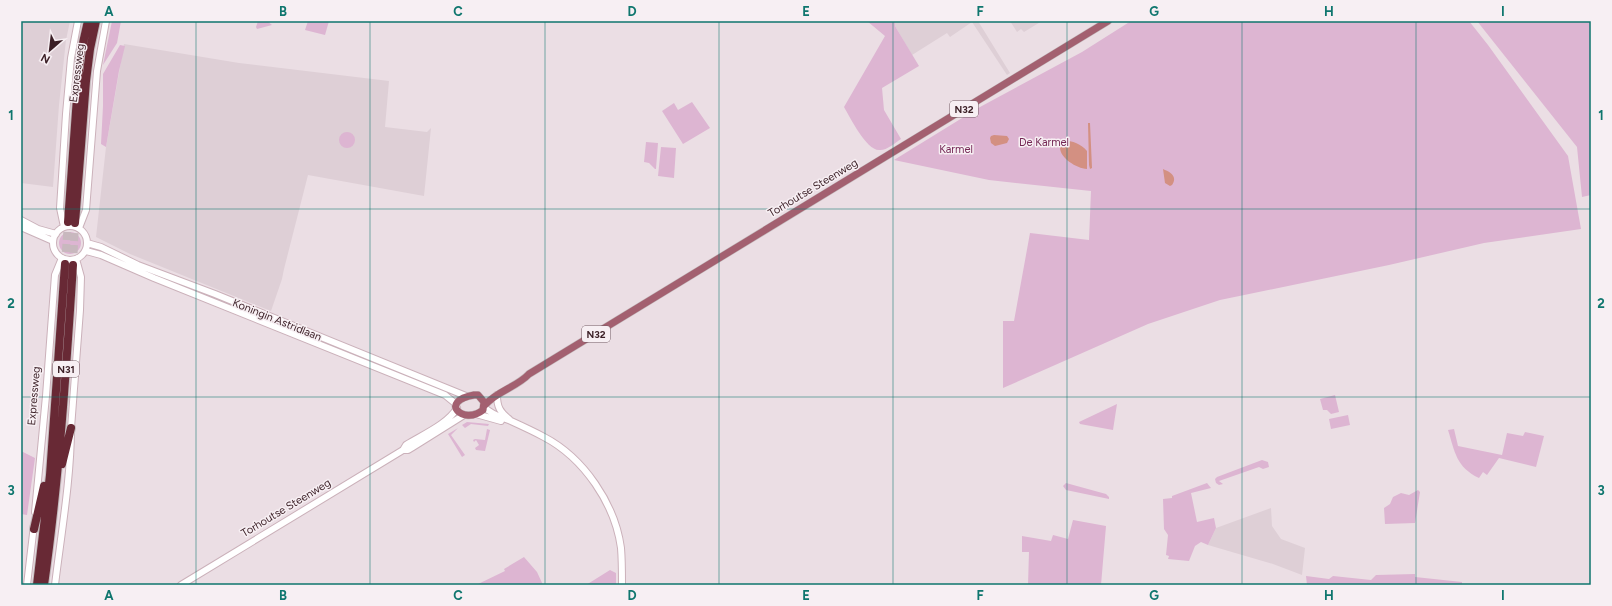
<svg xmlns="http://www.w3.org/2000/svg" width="1612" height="606" viewBox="0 0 1612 606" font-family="Figtree,sans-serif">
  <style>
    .built { fill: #decfd6 }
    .green { fill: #ddb5d2 }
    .water { fill: #d39082 }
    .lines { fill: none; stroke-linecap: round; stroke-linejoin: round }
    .highway-tunnel { stroke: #c8b8be; stroke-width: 8; stroke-dasharray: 8 4; stroke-linecap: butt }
    .secondary-casing { stroke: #cbb1ba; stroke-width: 8 }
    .primary-casing { stroke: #c4bcbe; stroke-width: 8 }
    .highway-casing { stroke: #c4bcbe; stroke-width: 10 }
    .secondary { stroke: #fff; stroke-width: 6 }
    .primary { stroke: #a36070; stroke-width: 7 }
    .highway { stroke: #682935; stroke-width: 8 }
    .grid { fill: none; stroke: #0f766e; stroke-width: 1; stroke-opacity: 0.55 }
    .labels { text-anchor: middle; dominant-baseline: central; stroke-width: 3; stroke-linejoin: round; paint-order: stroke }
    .shield { fill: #f7eff3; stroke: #735d64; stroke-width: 1 }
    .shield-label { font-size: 10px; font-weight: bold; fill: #3b1f26 }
    .street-label { font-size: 11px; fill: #3b1f26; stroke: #f7eff3 }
    .park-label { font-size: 11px; fill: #742755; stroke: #f7eff3 }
    .neatline { fill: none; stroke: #0f766e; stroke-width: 1.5 }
    .grid-label { font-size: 13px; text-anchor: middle; font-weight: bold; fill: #0f766e }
  </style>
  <rect width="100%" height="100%" fill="#ebdee4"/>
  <path class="built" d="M 21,21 L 70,21 L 66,40 L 59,105 L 53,187 L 21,183 Z
    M 895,21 L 978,21 L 1010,73 L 1007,75 L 972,22 L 950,37 L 947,33 L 912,55 L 895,26 Z
    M 1010,21 L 1042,21 L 1024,32 L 1021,29 L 1017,32 Z
    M 124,44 L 239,63 L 389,81 L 385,127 L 427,132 L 431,128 L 424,196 L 308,175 L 284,269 L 282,279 L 271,311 L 130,254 L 96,237 L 106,147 Z
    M 1271,508 L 1272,526 L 1281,539 L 1305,548 L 1302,575 L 1273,564 L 1208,545 L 1216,528 Z"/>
  <path class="green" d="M 112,21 L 121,21 L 117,43 L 103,65 Z
    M 258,21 L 267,21 L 272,25 L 257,29 L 256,27 Z
    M 308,21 L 329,21 L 325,35 L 305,30 Z
    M 867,21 L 895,21 L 895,26 L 919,66 L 882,88 L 884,110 L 901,139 C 895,143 886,151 879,150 C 866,150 850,117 844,107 L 885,36 Z
    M 1131,21 L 1469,21 L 1488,45 L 1568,156 L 1581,229 L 1484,243 L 1389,265 L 1220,300 L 1148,324 L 1003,388 L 1003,321 L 1014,321 L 1030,233 L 1089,240 L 1091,191 L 989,180 L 894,160 L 980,107 L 1082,52 Z
    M 1477,21 L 1591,21 L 1591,195 L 1582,197 L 1577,147 Z
    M 120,45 L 125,46 L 119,71 L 106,147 L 101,144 L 103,106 L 103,74 Z
    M 692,102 L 710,128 L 683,144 L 662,111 L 674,103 L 678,110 Z
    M339 140a8 8 0 1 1 16 0a8 8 0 1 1-16 0Z
    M 646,142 L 658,143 L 656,169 L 655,169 L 649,163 L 644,162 Z
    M 661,147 L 676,148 L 674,178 L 658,176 Z
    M59 243a11 11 0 1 1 22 0a11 11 0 1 1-22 0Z
    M 234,306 L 325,342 L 326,344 L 325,345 L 234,308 Z
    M 345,351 L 394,370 L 394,371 L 393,372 L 345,352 Z
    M 1335,395 L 1339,412 L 1331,414 L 1327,410 L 1323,410 L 1320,399 Z
    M 1117,404 L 1113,430 L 1080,424 L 1079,422 Z
    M 1348,415 L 1350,425 L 1331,429 L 1329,419 Z
    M 467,422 L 489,424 L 488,426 L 471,424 L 465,428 L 462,425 Z
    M 458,428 L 451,435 L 465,455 L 462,457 L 448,434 Z
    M 487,429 L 490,430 L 485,451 L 476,450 L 475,448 L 479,445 L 476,440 L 474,442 L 473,440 L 475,439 L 485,440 Z
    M 1454,429 L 1458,446 L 1502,455 L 1507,433 L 1523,436 L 1525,432 L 1544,436 L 1536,467 L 1499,458 L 1487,475 L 1483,472 L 1479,478 C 1456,467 1455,452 1448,430 Z
    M 21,451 L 35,458 L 27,515 L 21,514 Z
    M 1262,460 L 1268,462 L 1269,467 L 1263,469 L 1259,467 L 1219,481 L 1223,484 L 1219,485 L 1216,483 L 1215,479 L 1217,477 Z
    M 1066,483 L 1106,494 L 1109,497 L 1109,499 L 1066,490 L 1063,486 Z
    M 1207,483 L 1211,488 L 1191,493 L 1197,522 L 1214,518 L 1216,528 L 1208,545 L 1201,542 L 1195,546 L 1189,561 L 1168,559 L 1169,556 L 1166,555 L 1168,535 L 1164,529 L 1163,499 L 1172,498 L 1172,496 Z
    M 1418,490 L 1420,492 L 1415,523 L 1385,524 L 1384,508 L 1390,504 L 1393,497 L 1401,493 L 1409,495 Z
    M 1073,520 L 1106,526 L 1101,585 L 1028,585 L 1029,552 L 1022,552 L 1022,536 L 1051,541 L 1053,535 L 1068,539 Z
    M 524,557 L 537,572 L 543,585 L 476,585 L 505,571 L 504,569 Z
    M 610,570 L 616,573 L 616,585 L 586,585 Z
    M 1415,574 L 1415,577 L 1462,582 L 1462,584 L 1469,585 L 1307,585 L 1306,576 L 1329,579 L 1333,576 L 1371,580 L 1376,575 Z"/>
  <path class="water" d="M 1088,123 L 1090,123 L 1092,168 L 1090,169 L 1089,165 Z
    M 994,135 L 1007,136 L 1009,139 L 1007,143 L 995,146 L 991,143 L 990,138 L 991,136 Z
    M 1063,140 C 1073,141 1081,144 1087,151 L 1087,169 C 1074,168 1052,153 1063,140 Z
    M 1163,169 C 1170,172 1178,176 1172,185 L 1170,186 L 1165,183 Z"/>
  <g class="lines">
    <path class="highway-tunnel" d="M 65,264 L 68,222
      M 73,265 L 75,223"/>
    <g class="secondary-casing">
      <path id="secondary" d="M 21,220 L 38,229 L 56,234
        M53 243a17 17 0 1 1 34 0a17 17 0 1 1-34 0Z
        M 21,227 L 53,241
        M 64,227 L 60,208 L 66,114 L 71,58 L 78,21
        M 79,228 L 86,210 L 97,71 L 106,21
        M 87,243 L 101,247 L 138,265 L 215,294 L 466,396
        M 86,251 L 101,255 L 154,278 L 445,395 L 456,404
        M 497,395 C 497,407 500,412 509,419
        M 484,407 C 492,415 501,417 511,421 C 522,426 533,431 544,437 C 584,458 615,504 621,548 C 622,560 622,573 622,585
        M 476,414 L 501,421
        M 403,450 L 406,445 C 422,435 448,424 457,408
        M 35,512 L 46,396 L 55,275 L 62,258
        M 27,585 L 34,525
        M 55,585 C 61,535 71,478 71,428 L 80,310 L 81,277 L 76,259
        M 181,585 L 403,450 L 408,450 L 413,447 L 464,415"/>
    </g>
    <g class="primary-casing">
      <path id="primary" d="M 474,395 L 478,395 L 484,402 L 483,410 C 463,426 438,401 474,395 Z
        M 485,405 C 497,391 517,387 529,374 L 1108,21"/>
    </g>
    <g class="highway-casing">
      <path id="highway" d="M 68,222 L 80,56 L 88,21
        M 75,223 L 86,81 L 90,49 L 96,21
        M 62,464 L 71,428
        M 34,529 L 44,486
        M 37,585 L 50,475 L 65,264
        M 44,585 C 59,479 66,372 73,265"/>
    </g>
    <use href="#secondary" class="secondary"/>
    <use href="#primary" class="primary"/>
    <use href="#highway" class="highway"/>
  </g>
  <path class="grid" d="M 196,21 L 196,585M 370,21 L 370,585M 545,21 L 545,585M 719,21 L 719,585M 893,21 L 893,585M 1067,21 L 1067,585M 1242,21 L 1242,585M 1416,21 L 1416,585M 21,209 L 1591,209M 21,397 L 1591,397"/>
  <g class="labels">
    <g class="shield">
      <rect x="950" y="101" width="28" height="16" rx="3"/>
      <rect x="582" y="326" width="28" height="16" rx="3"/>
      <rect x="53" y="361" width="26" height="16" rx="3"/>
    </g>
    <g class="shield-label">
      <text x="964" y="109">N32</text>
      <text x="596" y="334">N32</text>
      <text x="66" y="369">N31</text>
    </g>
    <g class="street-label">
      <text transform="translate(77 73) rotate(-83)">Expressweg</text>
      <text transform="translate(813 188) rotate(-31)">Torhoutse Steenweg</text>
      <text transform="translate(277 320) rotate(22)">Koningin Astridlaan</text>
      <text transform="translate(34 396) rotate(-85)">Expressweg</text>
      <text transform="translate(286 508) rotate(-31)">Torhoutse Steenweg</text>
    </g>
    <g class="park-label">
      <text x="1044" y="142">De Karmel</text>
      <text x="956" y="149">Karmel</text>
    </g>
  </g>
  <rect width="1612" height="606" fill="none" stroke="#f7eff3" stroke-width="44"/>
  <g transform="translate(50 50) rotate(208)" stroke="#f7eff3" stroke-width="3" paint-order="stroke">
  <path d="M0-3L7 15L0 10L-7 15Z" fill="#3b1f26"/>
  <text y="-6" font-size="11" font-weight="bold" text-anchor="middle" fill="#3b1f26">N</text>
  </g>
  <rect x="22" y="22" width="1568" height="562" class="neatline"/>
  <g class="grid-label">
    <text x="109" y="16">A</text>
    <text x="283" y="16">B</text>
    <text x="458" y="16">C</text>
    <text x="632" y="16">D</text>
    <text x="806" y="16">E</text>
    <text x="980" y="16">F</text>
    <text x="1154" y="16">G</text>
    <text x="1329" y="16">H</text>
    <text x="1503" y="16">I</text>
    <text x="11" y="120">1</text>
    <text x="1601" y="120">1</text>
    <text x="11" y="308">2</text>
    <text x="1601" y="308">2</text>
    <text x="11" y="495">3</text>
    <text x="1601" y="495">3</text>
    <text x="109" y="600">A</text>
    <text x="283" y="600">B</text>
    <text x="458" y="600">C</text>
    <text x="632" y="600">D</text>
    <text x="806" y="600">E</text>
    <text x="980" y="600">F</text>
    <text x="1154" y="600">G</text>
    <text x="1329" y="600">H</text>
    <text x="1503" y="600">I</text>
  </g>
</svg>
